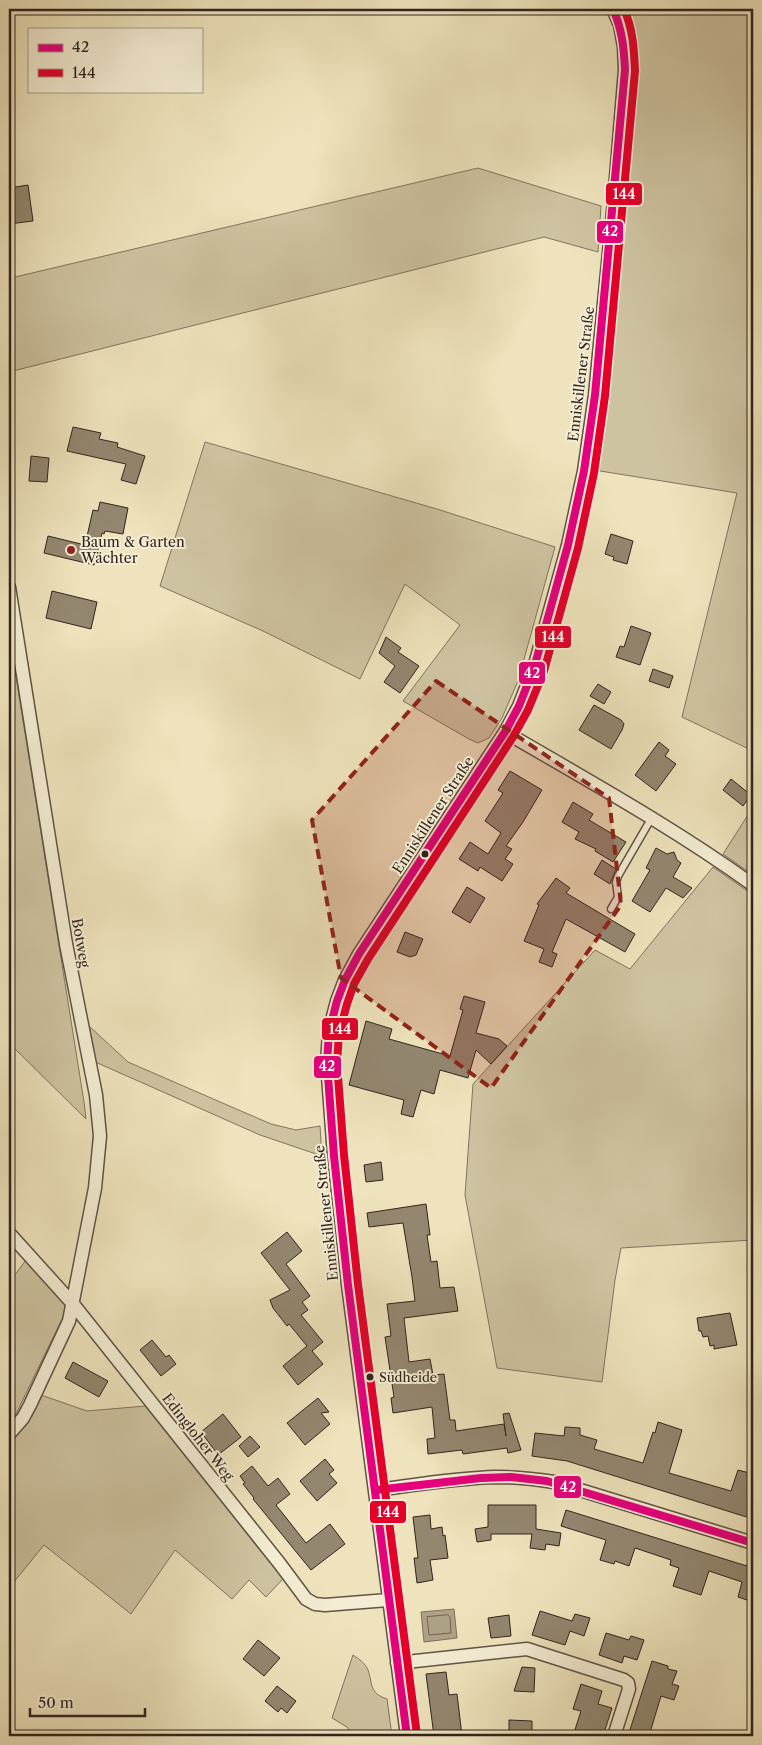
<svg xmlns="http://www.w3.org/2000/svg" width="762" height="1745" viewBox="0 0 762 1745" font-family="'Libre Caslon Text',serif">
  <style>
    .green { fill: #cec3a1; stroke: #807460 }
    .water { fill: #aea286; stroke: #7c705c }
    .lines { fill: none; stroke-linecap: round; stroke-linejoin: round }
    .shore { stroke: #706352; stroke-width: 1 }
    .building { fill: #938770; stroke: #31241e }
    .lane-casing { stroke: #605446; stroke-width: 9 }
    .street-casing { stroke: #605446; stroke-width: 15 }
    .lane { stroke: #f4edd3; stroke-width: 6 }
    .street { stroke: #f4edd3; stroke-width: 12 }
    .bus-1-casing { stroke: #f4edd3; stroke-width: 11 }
    .bus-2-casing { stroke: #f4edd3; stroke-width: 11 }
    .bus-1 { stroke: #e5007d; stroke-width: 8 }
    .bus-2 { stroke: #e4002b; stroke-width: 8 }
    .marked { fill: #8f2418; fill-opacity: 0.2; stroke: #8f2418; stroke-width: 4; stroke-dasharray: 10 6; stroke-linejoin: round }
    .poi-dot { fill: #8f2418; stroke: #f4edd3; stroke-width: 2 }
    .bus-dot { fill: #31241e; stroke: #f4edd3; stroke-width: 2 }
    .labels { text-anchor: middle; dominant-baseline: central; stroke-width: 4; stroke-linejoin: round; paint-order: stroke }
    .bus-label { font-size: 13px; fill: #31241e; stroke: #f4edd3; text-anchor: start }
    .street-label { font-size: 14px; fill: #31241e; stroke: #f4edd3 }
    .poi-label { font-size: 14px; fill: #31241e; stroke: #f4edd3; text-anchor: start }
    .line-badge { stroke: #f4edd3; stroke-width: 2 }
    .badge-label { font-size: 14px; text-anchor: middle; font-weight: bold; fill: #fff }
  </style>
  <rect width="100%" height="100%" fill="#eee3bc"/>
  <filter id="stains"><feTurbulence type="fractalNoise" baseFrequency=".004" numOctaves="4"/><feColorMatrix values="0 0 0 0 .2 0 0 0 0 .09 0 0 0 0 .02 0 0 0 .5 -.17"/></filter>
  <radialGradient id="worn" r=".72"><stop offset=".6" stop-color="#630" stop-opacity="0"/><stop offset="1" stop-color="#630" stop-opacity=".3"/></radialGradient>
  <path class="green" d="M 623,9 L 753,9 L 753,751 L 682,717 L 737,493 L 594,470 L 606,397 L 633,68 C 634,45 632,30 623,9 Z
    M 478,168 L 601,206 L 598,252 L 544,237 L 9,372 L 9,297 L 15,277 Z
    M 205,442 L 437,509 L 555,547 L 518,681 L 502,718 L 489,738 L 478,743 L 469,739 L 403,701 L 460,625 L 405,584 L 360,679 L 263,631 L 160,586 Z
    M 9,633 L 84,1102 L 86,1119 L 9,1043 Z
    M 753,807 L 753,875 L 723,854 Z
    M 713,867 L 753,895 L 753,1240 L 621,1248 L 615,1280 L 602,1382 L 497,1368 L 465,1195 L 473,1084 L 595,950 L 630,969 Z
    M 89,1026 L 128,1062 L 271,1124 L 296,1130 L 320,1126 L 322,1156 L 260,1135 L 93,1061 Z
    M 26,1260 L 65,1305 L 64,1315 L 16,1414 L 9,1422 L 9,1283 Z
    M 41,1395 L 87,1411 L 145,1406 L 283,1579 L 266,1597 L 249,1580 L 232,1599 L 175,1550 L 131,1614 L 44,1545 L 9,1588 L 9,1443 L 28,1422 Z
    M 353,1655 C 359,1659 365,1663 368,1670 C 373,1685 369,1693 387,1699 L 392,1736 L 353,1736 L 347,1727 L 332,1718 Z"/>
  <path class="water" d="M 454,1609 L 457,1638 L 424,1642 L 421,1612 Z"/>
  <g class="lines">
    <path class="shore" d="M 448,1615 L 450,1617 L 451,1633 L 429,1635 L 427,1617 Z"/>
  </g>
  <path class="building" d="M 28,185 L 33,221 L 9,224 L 9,188 Z
    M 73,427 L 101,433 L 99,439 L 118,443 L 117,447 L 145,456 L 136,484 L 121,480 L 126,464 L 67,451 Z
    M 31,456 L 49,458 L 47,482 L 29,481 Z
    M 100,502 L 128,508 L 123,534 L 105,531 L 104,534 L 102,533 L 94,565 L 44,553 L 48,536 L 85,545 L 93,510 L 98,511 Z
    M 611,534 L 633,541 L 627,564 L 613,560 L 614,557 L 605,554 Z
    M 52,591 L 97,602 L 91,629 L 46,618 Z
    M 631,626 L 651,633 L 640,665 L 616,657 L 620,646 L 624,647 Z
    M 386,637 L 401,648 L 398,652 L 419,666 L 400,693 L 384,682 L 395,666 L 379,653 Z
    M 653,669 L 673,676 L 669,688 L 649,681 Z
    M 598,684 L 611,692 L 604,704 L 590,696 Z
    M 594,705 L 621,720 L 624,724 L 622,730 L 611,749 L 579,730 Z
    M 659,742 L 669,750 L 665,756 L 676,764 L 656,791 L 635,775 Z
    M 510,771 L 542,790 L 523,822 L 506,846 L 512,849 L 505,859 L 513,864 L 502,881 L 480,867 L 478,871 L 459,859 L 470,842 L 488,854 L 501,833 L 485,821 L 503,793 L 498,790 Z
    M 731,779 L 751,795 L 743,806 L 723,790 Z
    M 573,802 L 593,814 L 589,820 L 626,842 L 613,862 L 595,851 L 596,849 L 575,839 L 579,832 L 562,822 Z
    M 656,848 L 667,854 L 674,852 L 677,860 L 681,863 L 673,877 L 692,888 L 683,898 L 666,888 L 650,912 L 632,901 L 650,870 L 646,868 Z
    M 602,860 L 616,869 L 610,884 L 594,874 Z
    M 556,878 L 570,888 L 566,893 L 635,934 L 625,952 L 566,919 L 552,952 L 557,954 L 552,967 L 539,962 L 544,949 L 524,941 L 539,905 L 537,904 Z
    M 467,887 L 485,898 L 470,923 L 452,912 Z
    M 405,932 L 423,939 L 416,955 L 410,957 L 397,952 Z
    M 464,996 L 485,1002 L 476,1033 L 499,1039 L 507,1046 L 491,1064 L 476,1050 L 468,1078 L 440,1070 L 434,1094 L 421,1090 L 413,1117 L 401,1114 L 404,1100 L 349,1085 L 366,1021 L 392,1029 L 389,1039 L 450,1056 L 463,1010 L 460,1009 Z
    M 381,1162 L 383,1180 L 366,1182 L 364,1165 Z
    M 426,1204 L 430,1235 L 427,1235 L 431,1262 L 437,1261 L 440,1288 L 454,1287 L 458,1311 L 404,1318 L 409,1362 L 430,1359 L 433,1375 L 444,1374 L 450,1420 L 455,1420 L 456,1431 L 504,1424 L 506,1436 L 503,1414 L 509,1413 L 521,1450 L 508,1453 L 507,1448 L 463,1454 L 462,1450 L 428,1454 L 427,1439 L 435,1438 L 432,1407 L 393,1413 L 391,1398 L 394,1397 L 385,1337 L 391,1336 L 387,1304 L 415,1301 L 412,1277 L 403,1223 L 369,1227 L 367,1213 Z
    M 287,1232 L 302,1251 L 286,1264 L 310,1296 L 302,1302 L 308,1310 L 301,1315 L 323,1342 L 312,1351 L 323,1364 L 298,1385 L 283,1366 L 307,1346 L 289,1324 L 287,1326 L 273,1308 L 270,1300 L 290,1290 L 261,1253 Z
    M 730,1313 L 737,1345 L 714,1349 L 714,1345 L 710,1346 L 708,1336 L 703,1337 L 701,1331 L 699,1331 L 697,1318 Z
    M 152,1340 L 166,1357 L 169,1355 L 176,1364 L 161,1376 L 140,1350 Z
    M 73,1362 L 108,1381 L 99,1397 L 65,1378 Z
    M 318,1398 L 329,1412 L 321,1413 L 330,1424 L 305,1445 L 287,1423 Z
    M 223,1414 L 241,1437 L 218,1455 L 201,1432 Z
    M 658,1422 L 682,1430 L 669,1473 L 731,1491 L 738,1470 L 753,1474 L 748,1496 L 753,1497 L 753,1519 L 567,1461 L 532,1456 L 535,1433 L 564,1436 L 565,1427 L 580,1428 L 580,1435 L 597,1440 L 594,1449 L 643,1463 L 653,1432 L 655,1433 Z
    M 250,1436 L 260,1447 L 248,1457 L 239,1446 Z
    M 325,1459 L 334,1470 L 329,1474 L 337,1483 L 317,1501 L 300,1481 Z
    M 252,1466 L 268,1486 L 278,1478 L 290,1494 L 276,1505 L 306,1543 L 330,1524 L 345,1544 L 311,1570 L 253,1499 L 254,1498 L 243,1484 L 245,1483 L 240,1476 Z
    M 488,1505 L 536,1505 L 536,1529 L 561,1533 L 559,1546 L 546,1544 L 545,1550 L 530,1548 L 532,1534 L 491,1534 L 491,1540 L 477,1542 L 475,1529 L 488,1527 Z
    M 566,1510 L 747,1566 L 750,1556 L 753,1556 L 753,1602 L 738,1597 L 742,1582 L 709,1571 L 701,1595 L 673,1586 L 679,1568 L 670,1565 L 671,1560 L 635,1548 L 629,1566 L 615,1561 L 614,1564 L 600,1560 L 606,1540 L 561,1526 Z
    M 430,1515 L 431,1529 L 442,1527 L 443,1536 L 445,1535 L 448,1558 L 430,1560 L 433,1580 L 417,1583 L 414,1558 L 418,1558 L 413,1517 Z
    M 540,1611 L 572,1621 L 575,1614 L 590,1618 L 584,1636 L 570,1631 L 565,1645 L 532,1635 Z
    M 509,1615 L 511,1636 L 491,1638 L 488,1618 Z
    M 606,1633 L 629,1640 L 631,1636 L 644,1640 L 637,1660 L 624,1656 L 622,1663 L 599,1655 Z
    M 258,1640 L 280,1658 L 264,1676 L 243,1659 Z
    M 652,1661 L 668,1666 L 668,1669 L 677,1671 L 672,1684 L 679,1686 L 674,1700 L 661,1696 L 649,1736 L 628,1736 Z
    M 522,1667 L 535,1668 L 534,1692 L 514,1691 Z
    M 446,1672 L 449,1695 L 457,1694 L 462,1736 L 434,1736 L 426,1674 Z
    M 581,1684 L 602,1691 L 598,1704 L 612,1708 L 603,1736 L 573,1736 L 581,1711 L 573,1709 Z
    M 277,1686 L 296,1701 L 287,1713 L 281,1708 L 278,1712 L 265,1701 Z
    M 509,1720 L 532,1721 L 532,1736 L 509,1736 Z"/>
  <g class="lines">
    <g class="lane-casing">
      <path id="lane" d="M 611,909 L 618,897 L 616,882 L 618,876 L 651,819"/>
    </g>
    <g class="street-casing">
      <path id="street" d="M 9,587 L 66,944 L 96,1095 L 100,1136 L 95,1188 L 69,1321 L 30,1405 L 23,1418 L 9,1434
        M 505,732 C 589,781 674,828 753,885
        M 9,1233 L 73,1304 L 280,1564 L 306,1599 L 315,1604 L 325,1605 L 388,1600
        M 376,1490 C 415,1485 456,1478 496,1477 C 516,1477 535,1479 554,1482 L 753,1543
        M 397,1663 L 527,1649 L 624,1680 L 628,1683 L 629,1689 L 614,1736
        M 407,1736 L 348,1285 L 334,1156 L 327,1063 L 329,1032 L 337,1001 L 345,980 L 359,954 L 505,732 L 519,706 L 534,668 L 568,545 L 584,471 L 595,395 L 614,201 L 625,70 L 624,47 L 620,25 L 613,9"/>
    </g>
    <use href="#lane" class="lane"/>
    <use href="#street" class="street"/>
    <g class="bus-1-casing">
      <path id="bus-1" d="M 376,1490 L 481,1478 L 511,1477 L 547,1481 L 753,1543
        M 407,1736 L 348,1285 L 334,1156 L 327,1063 L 329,1032 L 337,1001 L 345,980 L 359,954 L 505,732 L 519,706 L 534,668 L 568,545 L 584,471 L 595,395 L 625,70 C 624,48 622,29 613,9"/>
    </g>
    <g class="bus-2-casing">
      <path id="bus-2" d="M 417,1735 L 358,1284 L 344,1155 L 337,1063 L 339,1034 L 347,1004 L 354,984 L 368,959 L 513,737 L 528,710 L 544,671 L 578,548 L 594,473 L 605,396 L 635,71 C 634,49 633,29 624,9"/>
    </g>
    <use href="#bus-1" class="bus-1"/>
    <use href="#bus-2" class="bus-2"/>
  </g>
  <path class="marked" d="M 436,681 L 609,798 L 621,905 L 491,1088 L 341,978 L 312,820 Z"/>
  <circle class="poi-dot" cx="71" cy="550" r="5"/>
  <g class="bus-dot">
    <circle cx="425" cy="854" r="4.5"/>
    <circle cx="370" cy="1377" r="4.5"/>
  </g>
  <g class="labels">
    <g class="bus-label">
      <text x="379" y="1377">Südheide</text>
    </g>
    <g class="street-label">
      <text transform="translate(581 374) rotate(-83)">Enniskillener Straße</text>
      <text transform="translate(433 815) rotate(-57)">Enniskillener Straße</text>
      <text transform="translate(81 943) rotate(80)">Botweg</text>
      <text transform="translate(326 1213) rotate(-96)">Enniskillener Straße</text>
      <text transform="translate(198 1437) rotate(52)">Edingloher Weg</text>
    </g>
    <g class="poi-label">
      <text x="81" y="542">Baum &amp; Garten<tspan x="81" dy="16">Wächter</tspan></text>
    </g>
  </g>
  <g class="line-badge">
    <rect x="605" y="182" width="38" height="24" rx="5" fill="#e4002b"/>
    <rect x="596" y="220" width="28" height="24" rx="5" fill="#e5007d"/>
    <rect x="534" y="625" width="38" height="24" rx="5" fill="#e4002b"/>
    <rect x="518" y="661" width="28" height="24" rx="5" fill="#e5007d"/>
    <rect x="321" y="1017" width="38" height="24" rx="5" fill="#e4002b"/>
    <rect x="313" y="1055" width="29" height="24" rx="5" fill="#e5007d"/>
    <rect x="553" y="1475" width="29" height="24" rx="5" fill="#e5007d"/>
    <rect x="369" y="1500" width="38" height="24" rx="5" fill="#e4002b"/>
  </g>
  <g class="badge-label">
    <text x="624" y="199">144</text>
    <text x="610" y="236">42</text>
    <text x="553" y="642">144</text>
    <text x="532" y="678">42</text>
    <text x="340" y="1034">144</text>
    <text x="327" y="1071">42</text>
    <text x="568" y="1492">42</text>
    <text x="388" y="1517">144</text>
  </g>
  <rect width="762" height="1745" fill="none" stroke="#eee3bc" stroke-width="30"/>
  <rect x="10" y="10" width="742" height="1725" fill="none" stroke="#31241e" stroke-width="2.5"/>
  <rect x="15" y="15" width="732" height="1715" fill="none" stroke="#31241e"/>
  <rect x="28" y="28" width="175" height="65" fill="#f4edd3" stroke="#a69d8b"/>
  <rect x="38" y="44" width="25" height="8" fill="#e5007d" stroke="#a69d8b"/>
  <text x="72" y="52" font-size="15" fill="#31241e">42</text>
  <rect x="38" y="69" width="25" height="8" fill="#e4002b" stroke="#a69d8b"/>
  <text x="72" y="78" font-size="15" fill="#31241e">144</text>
  <path d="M30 1708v8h115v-8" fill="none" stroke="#31241e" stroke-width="2.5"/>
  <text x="38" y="1708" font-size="15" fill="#31241e" stroke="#f4edd3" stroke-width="4" paint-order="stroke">50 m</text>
  <rect width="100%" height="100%" filter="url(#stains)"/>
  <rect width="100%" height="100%" fill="url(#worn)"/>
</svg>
